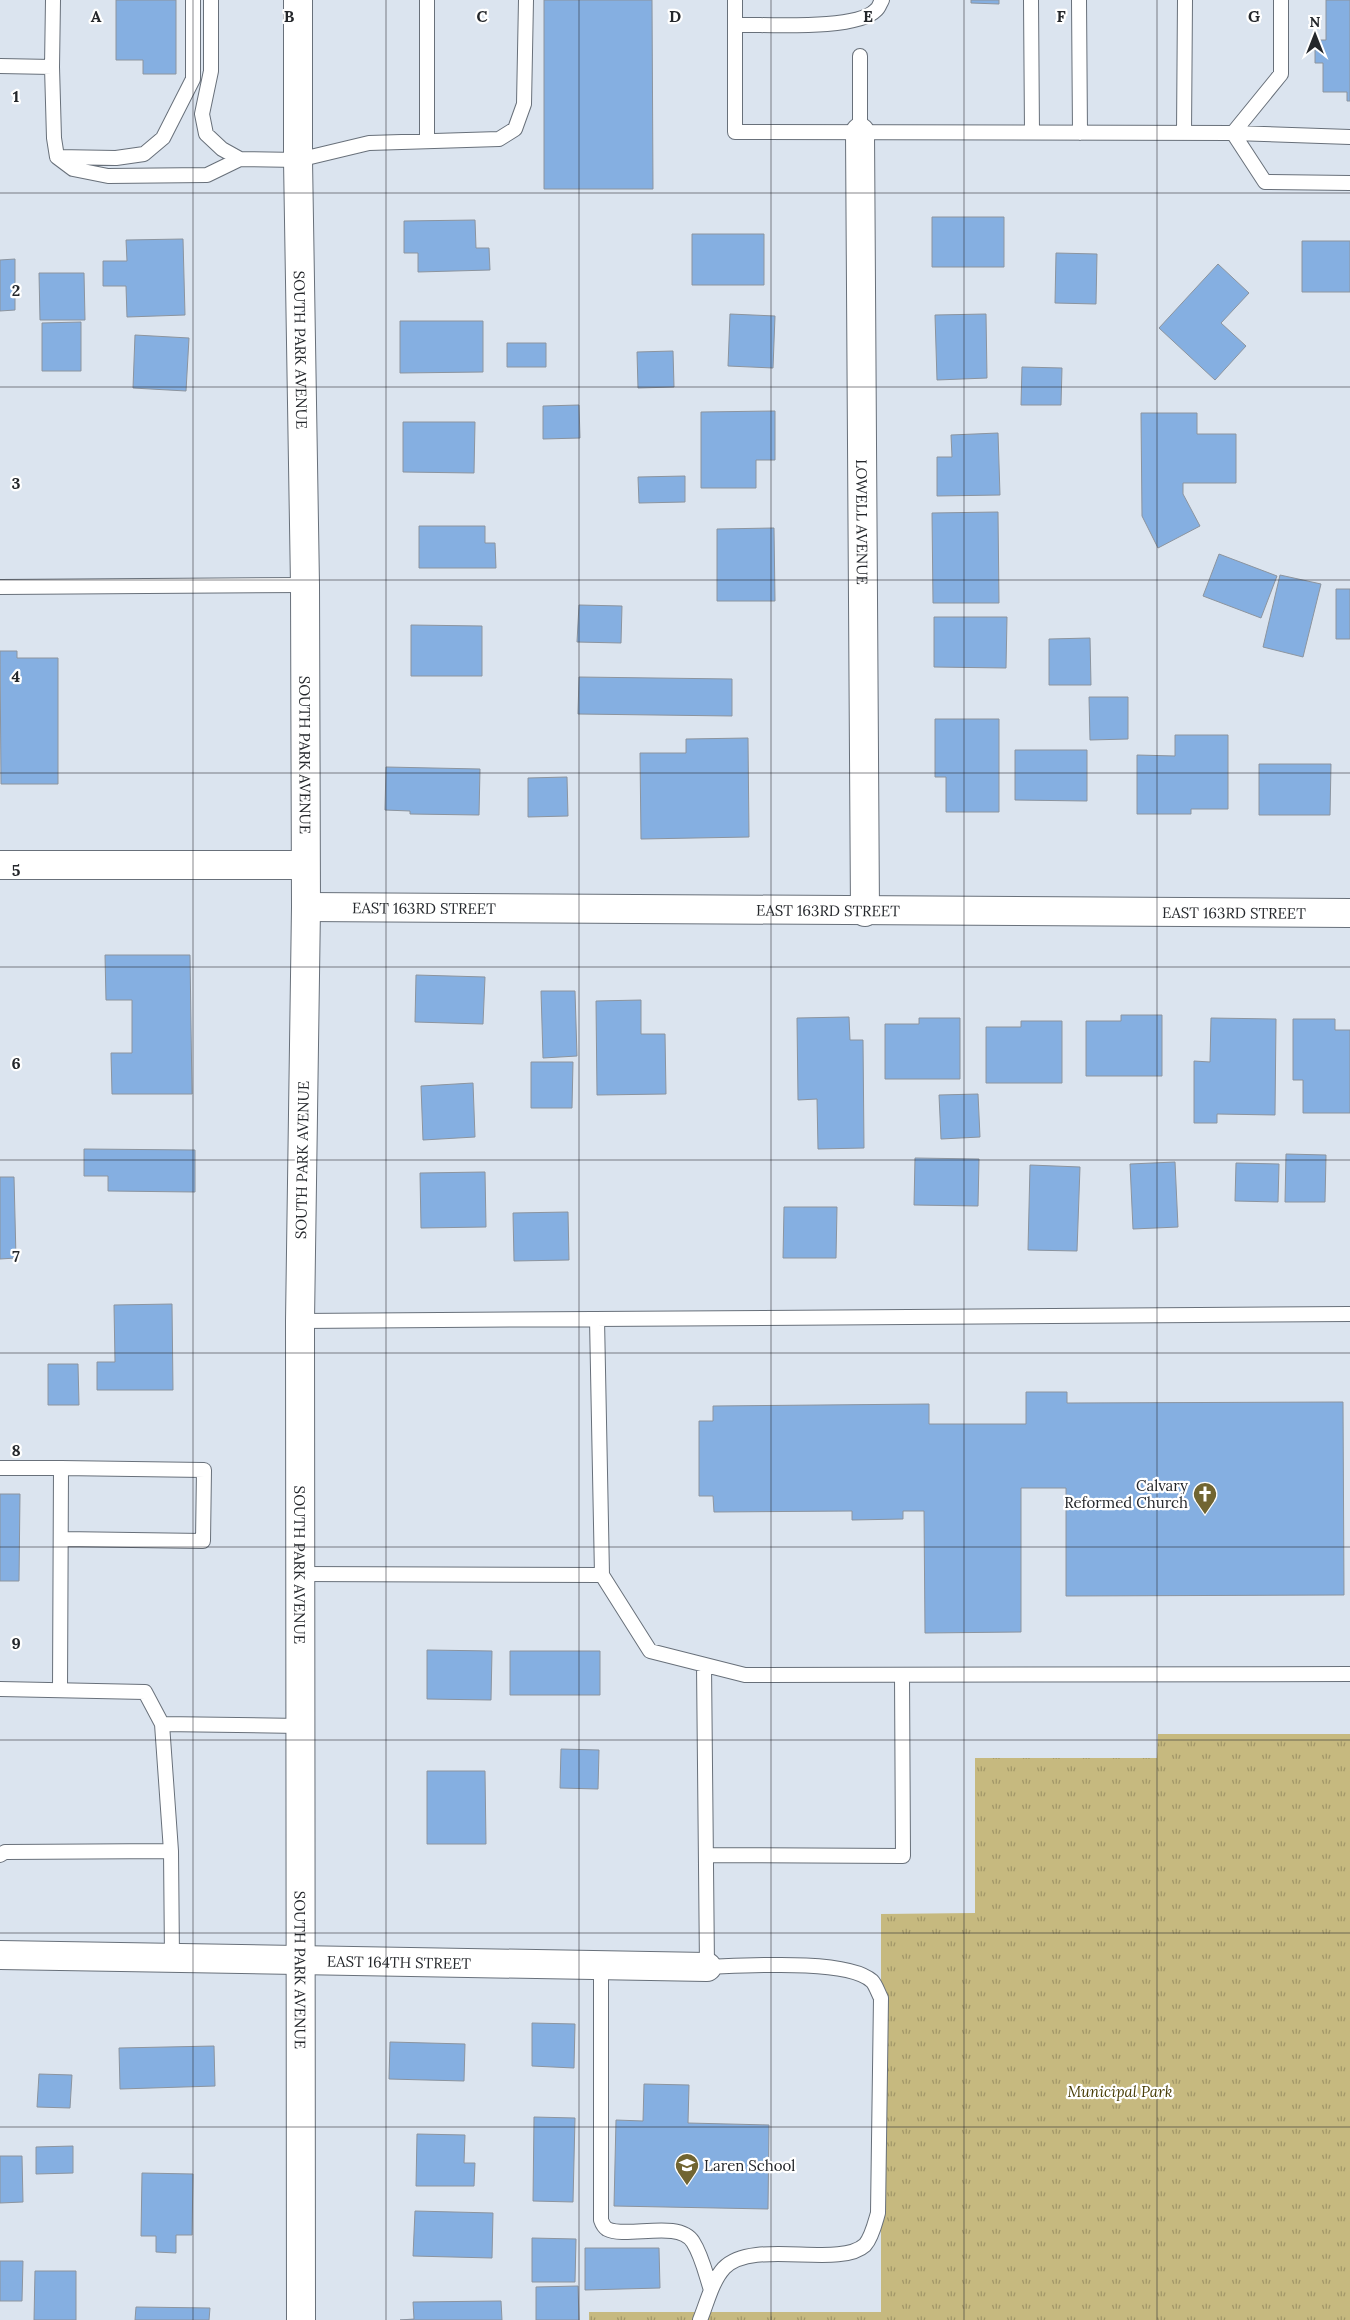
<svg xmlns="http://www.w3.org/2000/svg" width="1350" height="2320" viewBox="0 0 1350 2320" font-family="Lora,serif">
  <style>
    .grass { fill: url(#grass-tufts) }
    .building { fill: #85afe1; stroke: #8c949e }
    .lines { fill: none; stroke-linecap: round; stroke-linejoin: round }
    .lane-casing { stroke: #68707a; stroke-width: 16 }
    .street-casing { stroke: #68707a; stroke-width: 30 }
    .secondary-casing { stroke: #68707a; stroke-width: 30 }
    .lane { stroke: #fff; stroke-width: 14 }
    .street { stroke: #fff; stroke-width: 28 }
    .secondary { stroke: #fff; stroke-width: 28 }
    .grid { fill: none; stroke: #24272b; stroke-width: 1; stroke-opacity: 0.55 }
    .labels { text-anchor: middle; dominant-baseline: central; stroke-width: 4.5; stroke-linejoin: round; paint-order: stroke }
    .street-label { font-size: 15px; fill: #24272b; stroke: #fff }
    .poi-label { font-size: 15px; fill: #24272b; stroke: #fff; text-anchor: end }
    .park-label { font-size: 15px; font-style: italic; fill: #483d07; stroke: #fff }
    .grid-label { font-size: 16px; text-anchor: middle; font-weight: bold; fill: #24272b; stroke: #fff; stroke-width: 4.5; stroke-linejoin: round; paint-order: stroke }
  </style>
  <defs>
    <pattern id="grass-tufts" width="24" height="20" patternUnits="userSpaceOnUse" patternTransform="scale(1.25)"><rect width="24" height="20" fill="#c6b97f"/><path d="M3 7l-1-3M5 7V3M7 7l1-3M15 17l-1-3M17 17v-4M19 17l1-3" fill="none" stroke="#a19668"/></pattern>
  </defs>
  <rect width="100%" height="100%" fill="#dbe4ef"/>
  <path class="grass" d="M 1158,1734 L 1350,1734 L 1350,2320 L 589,2320 L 589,2312 L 881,2312 L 881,1914 L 975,1913 L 975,1758 L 1157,1758 Z"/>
  <path class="building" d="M 116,0 L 176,0 L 176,74 L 143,74 L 143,60 L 116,60 Z
    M 544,0 L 652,0 L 653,189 L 544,189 Z
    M 971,0 L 999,0 L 999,4 L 971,3 Z
    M 1326,0 L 1350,0 L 1350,101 L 1347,101 L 1347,92 L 1323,92 L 1323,63 L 1315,63 L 1315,40 L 1326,40 Z
    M 932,217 L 1004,217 L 1004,267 L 932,267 Z
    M 475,220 L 476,248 L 489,248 L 490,270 L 418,272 L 418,253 L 404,253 L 404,221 Z
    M 692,234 L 764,234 L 764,285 L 692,285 Z
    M 183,239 L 185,315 L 127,317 L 126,286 L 103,286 L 103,261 L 127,261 L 126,240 Z
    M 1302,241 L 1350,241 L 1350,292 L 1302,292 Z
    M 1056,253 L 1097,254 L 1096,304 L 1055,303 Z
    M 15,259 L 15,310 L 0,311 L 0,260 Z
    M 1218,264 L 1249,293 L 1221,323 L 1246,346 L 1215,380 L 1159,328 Z
    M 39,273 L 84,273 L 85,320 L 40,320 Z
    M 730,314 L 775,316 L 773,368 L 728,366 Z
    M 986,314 L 987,378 L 937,380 L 935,315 Z
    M 400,321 L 483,321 L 483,372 L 400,373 Z
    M 81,322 L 81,371 L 42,371 L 42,323 Z
    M 135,335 L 189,338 L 186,391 L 133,388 Z
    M 507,343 L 546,343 L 546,367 L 507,367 Z
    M 673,351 L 674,387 L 638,388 L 637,352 Z
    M 1022,367 L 1062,368 L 1061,405 L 1021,405 Z
    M 579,405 L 580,438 L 543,439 L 543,406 Z
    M 775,411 L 775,460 L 756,460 L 756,488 L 701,488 L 701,412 Z
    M 1141,413 L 1197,413 L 1197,434 L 1236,434 L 1236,483 L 1183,483 L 1183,494 L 1200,526 L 1158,548 L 1142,516 Z
    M 403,422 L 475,422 L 474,473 L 403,472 Z
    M 998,433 L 1000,495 L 937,496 L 937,457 L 952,457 L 951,435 Z
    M 685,476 L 685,502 L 639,503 L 638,477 Z
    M 998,512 L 999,603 L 933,603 L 932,513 Z
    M 419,526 L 485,526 L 485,543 L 495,543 L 496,568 L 419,568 Z
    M 774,528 L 775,601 L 717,601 L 717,529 Z
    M 1219,554 L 1277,576 L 1261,618 L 1203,596 Z
    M 1280,575 L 1321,584 L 1303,657 L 1263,647 Z
    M 1336,589 L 1350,589 L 1350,639 L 1336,639 Z
    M 579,605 L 622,606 L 621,643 L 577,642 Z
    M 934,617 L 1007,617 L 1006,668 L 934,667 Z
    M 411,625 L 482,626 L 482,676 L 411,676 Z
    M 1090,638 L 1091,685 L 1049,685 L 1049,639 Z
    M 0,651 L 17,651 L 17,658 L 58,658 L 58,784 L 1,784 Z
    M 579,677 L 732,679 L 732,716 L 578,714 Z
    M 1089,697 L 1128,697 L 1128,739 L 1090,740 Z
    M 935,719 L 999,719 L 999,812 L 946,812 L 946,777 L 935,777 Z
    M 1175,735 L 1228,735 L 1228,809 L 1191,809 L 1191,814 L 1137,814 L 1137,755 L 1175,756 Z
    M 748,738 L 749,837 L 641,839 L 640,753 L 686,753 L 686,739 Z
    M 1015,750 L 1087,750 L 1087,801 L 1015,800 Z
    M 1259,764 L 1331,764 L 1330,815 L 1259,815 Z
    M 386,767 L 480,769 L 479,815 L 410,814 L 410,811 L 385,810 Z
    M 567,777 L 568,816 L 528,817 L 528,778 Z
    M 105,955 L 190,955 L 192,1094 L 112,1094 L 111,1053 L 132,1053 L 132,1000 L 106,1000 Z
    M 416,975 L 485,977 L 483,1024 L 415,1022 Z
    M 541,991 L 575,991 L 577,1056 L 543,1058 Z
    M 641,1000 L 641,1034 L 665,1034 L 666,1094 L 597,1095 L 596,1001 Z
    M 1121,1015 L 1162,1015 L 1162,1076 L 1086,1076 L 1086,1021 L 1121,1021 Z
    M 849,1017 L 850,1040 L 863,1040 L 864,1148 L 818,1149 L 817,1099 L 798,1100 L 797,1018 Z
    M 919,1018 L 960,1018 L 960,1079 L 885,1079 L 885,1024 L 919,1024 Z
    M 1211,1018 L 1276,1019 L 1275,1115 L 1217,1114 L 1217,1123 L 1194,1123 L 1194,1061 L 1210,1062 Z
    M 1293,1019 L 1335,1019 L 1335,1030 L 1350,1030 L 1350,1113 L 1303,1113 L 1303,1080 L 1293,1080 Z
    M 1021,1021 L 1062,1021 L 1062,1083 L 986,1083 L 986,1027 L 1021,1027 Z
    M 531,1062 L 573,1062 L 572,1108 L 531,1108 Z
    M 473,1083 L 475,1137 L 423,1140 L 421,1086 Z
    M 978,1094 L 980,1137 L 941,1139 L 939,1095 Z
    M 84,1149 L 195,1150 L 195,1192 L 108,1191 L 108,1176 L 84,1176 Z
    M 1286,1154 L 1326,1155 L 1325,1202 L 1285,1202 Z
    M 915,1158 L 979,1159 L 978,1206 L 914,1205 Z
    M 1175,1162 L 1178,1227 L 1133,1229 L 1130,1164 Z
    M 1236,1163 L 1279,1164 L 1278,1202 L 1235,1201 Z
    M 1030,1165 L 1080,1167 L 1077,1251 L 1028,1250 Z
    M 485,1172 L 486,1227 L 421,1228 L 420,1173 Z
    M 0,1177 L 14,1177 L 16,1258 L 0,1259 Z
    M 784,1207 L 837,1207 L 836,1258 L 783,1258 Z
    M 568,1212 L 569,1260 L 514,1261 L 513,1213 Z
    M 172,1304 L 173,1390 L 97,1390 L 97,1362 L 115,1362 L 114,1305 Z
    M 48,1364 L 78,1364 L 79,1405 L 48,1405 Z
    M 1026,1392 L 1067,1392 L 1067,1403 L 1343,1402 L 1344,1595 L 1066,1596 L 1066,1488 L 1021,1488 L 1021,1632 L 925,1633 L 924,1511 L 903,1511 L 903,1519 L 852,1520 L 852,1511 L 714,1512 L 713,1496 L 699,1496 L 699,1421 L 713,1421 L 713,1406 L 929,1404 L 929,1424 L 1026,1424 Z
    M 0,1494 L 20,1494 L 19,1581 L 0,1581 Z
    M 427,1650 L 492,1651 L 491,1700 L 427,1699 Z
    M 510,1651 L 600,1651 L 600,1695 L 510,1695 Z
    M 561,1749 L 599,1750 L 598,1789 L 560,1788 Z
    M 427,1771 L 485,1771 L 486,1844 L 427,1844 Z
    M 532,2023 L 575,2024 L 574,2068 L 532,2066 Z
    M 390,2042 L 465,2044 L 464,2081 L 389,2079 Z
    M 214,2046 L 215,2086 L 120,2089 L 119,2048 Z
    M 39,2074 L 72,2075 L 70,2108 L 37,2107 Z
    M 644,2084 L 689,2085 L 688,2123 L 769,2125 L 768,2209 L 614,2206 L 616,2120 L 643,2121 Z
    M 534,2117 L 575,2118 L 573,2202 L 533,2201 Z
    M 417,2134 L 465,2135 L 464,2163 L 475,2163 L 474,2186 L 416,2186 Z
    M 73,2146 L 73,2173 L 36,2174 L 36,2147 Z
    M 0,2156 L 22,2156 L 23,2202 L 0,2203 Z
    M 142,2173 L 193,2174 L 192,2235 L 176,2235 L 176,2253 L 156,2252 L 156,2236 L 141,2236 Z
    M 415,2211 L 493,2213 L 492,2258 L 413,2256 Z
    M 532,2238 L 576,2239 L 575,2282 L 532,2282 Z
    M 585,2248 L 659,2248 L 660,2288 L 585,2290 Z
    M 0,2261 L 23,2261 L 22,2301 L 0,2301 Z
    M 35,2271 L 76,2271 L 76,2320 L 34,2320 Z
    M 578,2286 L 579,2320 L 536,2320 L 536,2287 Z
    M 501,2301 L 502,2320 L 400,2320 L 414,2319 L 413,2302 Z
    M 136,2307 L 210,2308 L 209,2320 L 135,2320 Z"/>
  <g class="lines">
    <g class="lane-casing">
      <path id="lane" d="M 211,0 L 211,71 L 202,114 L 206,134 L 222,149 L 240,159
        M 427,0 L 427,141
        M 735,0 L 735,132 L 1233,133 L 1350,137
        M 1031,0 L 1032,132
        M 1079,0 L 1080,133
        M 735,25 C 765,24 856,31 876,10 C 879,8 880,3 882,0
        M 860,56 L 860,132
        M 0,66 L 52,67 L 54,138 L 57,157 L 73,169 L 108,176 L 207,175 L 240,159 L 298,160 L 369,143 L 499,139 L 515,129 L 524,104 L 526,0
        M 52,67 L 53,0
        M 1184,133 L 1185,0
        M 1233,133 L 1281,74 L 1281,0
        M 1233,133 L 1265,182 L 1350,183
        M 57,157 L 116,158 L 144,154 L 163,138 L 193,79 L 193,0
        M 0,587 L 305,585
        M 597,1319 L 602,1575
        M 300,1321 L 1350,1314
        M 0,1468 L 61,1468
        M 300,1574 L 602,1575 L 650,1651 L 745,1675 L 1350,1674
        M 0,1689 L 145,1692 L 162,1724
        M 60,1690 L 61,1468 L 204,1470 L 203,1541 L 62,1539
        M 0,1855 L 5,1852 L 171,1851
        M 706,1855 L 903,1856 L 902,1675
        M 172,1958 L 171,1851 L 162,1724 L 300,1726
        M 601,1965 L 601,2220 C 602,2223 604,2227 607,2229 C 626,2239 679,2219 693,2242 C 702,2256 706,2275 711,2290
        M 700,2320 C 707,2303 712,2281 724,2268 C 753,2238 839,2269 865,2245 C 872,2237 875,2223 878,2213 L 881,1998 C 878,1993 876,1985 872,1981 C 847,1958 742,1966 707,1967 L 704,1665"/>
    </g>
    <g class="street-casing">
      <g id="street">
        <path id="s1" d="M 860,132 L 865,912"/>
        <path d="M 0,865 L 305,865"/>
        <path id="s2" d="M 306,907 L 1350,913"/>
        <path id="s3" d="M 0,1955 L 707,1967"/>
      </g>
    </g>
    <g class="secondary-casing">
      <g id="secondary">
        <path id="s4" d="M 298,0 L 298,160 L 305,585 L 306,907 L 300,1321 L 301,2320"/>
      </g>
    </g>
    <use href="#lane" class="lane"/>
    <use href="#street" class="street"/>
    <use href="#secondary" class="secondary"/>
  </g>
  <path class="grid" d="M 193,0 L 193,2320M 386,0 L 386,2320M 579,0 L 579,2320M 771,0 L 771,2320M 964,0 L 964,2320M 1157,0 L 1157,2320M 0,193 L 1350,193M 0,387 L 1350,387M 0,580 L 1350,580M 0,773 L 1350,773M 0,967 L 1350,967M 0,1160 L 1350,1160M 0,1353 L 1350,1353M 0,1547 L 1350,1547M 0,1740 L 1350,1740M 0,1933 L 1350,1933M 0,2127 L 1350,2127"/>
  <defs>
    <g id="church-pin" transform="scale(1.25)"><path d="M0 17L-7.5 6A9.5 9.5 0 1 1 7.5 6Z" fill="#716532" stroke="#fff"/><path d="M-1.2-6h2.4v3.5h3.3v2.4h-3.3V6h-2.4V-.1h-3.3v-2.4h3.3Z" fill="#fff"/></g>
    <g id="school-pin" transform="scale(1.25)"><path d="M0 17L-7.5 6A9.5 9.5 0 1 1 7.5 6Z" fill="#716532" stroke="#fff"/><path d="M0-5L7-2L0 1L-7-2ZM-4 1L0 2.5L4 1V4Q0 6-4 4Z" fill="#fff"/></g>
  </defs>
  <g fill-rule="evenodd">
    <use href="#church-pin" x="1205" y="1494"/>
    <use href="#school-pin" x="687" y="2165"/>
  </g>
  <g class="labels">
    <g class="street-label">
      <text stroke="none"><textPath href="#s4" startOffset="350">SOUTH PARK AVENUE</textPath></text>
      <text stroke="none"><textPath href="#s1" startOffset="390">LOWELL AVENUE</textPath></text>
      <text stroke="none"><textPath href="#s4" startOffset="755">SOUTH PARK AVENUE</textPath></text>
      <text stroke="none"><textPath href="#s2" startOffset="118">EAST 163RD STREET</textPath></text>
      <text stroke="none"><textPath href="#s2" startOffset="522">EAST 163RD STREET</textPath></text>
      <text stroke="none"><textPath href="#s2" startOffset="928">EAST 163RD STREET</textPath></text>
      <text transform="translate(302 1160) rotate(-89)">SOUTH PARK AVENUE</text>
      <text stroke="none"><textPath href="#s4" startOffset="1565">SOUTH PARK AVENUE</textPath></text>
      <text stroke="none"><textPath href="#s3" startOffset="399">EAST 164TH STREET</textPath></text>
      <text stroke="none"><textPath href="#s4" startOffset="1970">SOUTH PARK AVENUE</textPath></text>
    </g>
    <g class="poi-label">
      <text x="1188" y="1485">Calvary<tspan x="1188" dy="17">Reformed Church</tspan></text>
      <text x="704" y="2165" text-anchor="start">Laren School</text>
    </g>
    <g class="park-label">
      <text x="1120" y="2091">Municipal Park</text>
    </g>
  </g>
  <g class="grid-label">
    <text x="96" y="22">A</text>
    <text x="289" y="22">B</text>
    <text x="482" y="22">C</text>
    <text x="675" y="22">D</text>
    <text x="868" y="22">E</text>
    <text x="1061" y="22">F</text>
    <text x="1254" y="22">G</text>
    <text x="16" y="102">1</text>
    <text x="16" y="296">2</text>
    <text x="16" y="489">3</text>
    <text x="16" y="682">4</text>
    <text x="16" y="876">5</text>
    <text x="16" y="1069">6</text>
    <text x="16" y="1262">7</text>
    <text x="16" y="1456">8</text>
    <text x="16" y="1649">9</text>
  </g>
  <g transform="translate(1315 35)" stroke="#ffffff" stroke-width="4" paint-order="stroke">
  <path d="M0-4L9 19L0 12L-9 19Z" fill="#24272b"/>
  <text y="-8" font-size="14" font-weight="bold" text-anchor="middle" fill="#24272b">N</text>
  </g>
</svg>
